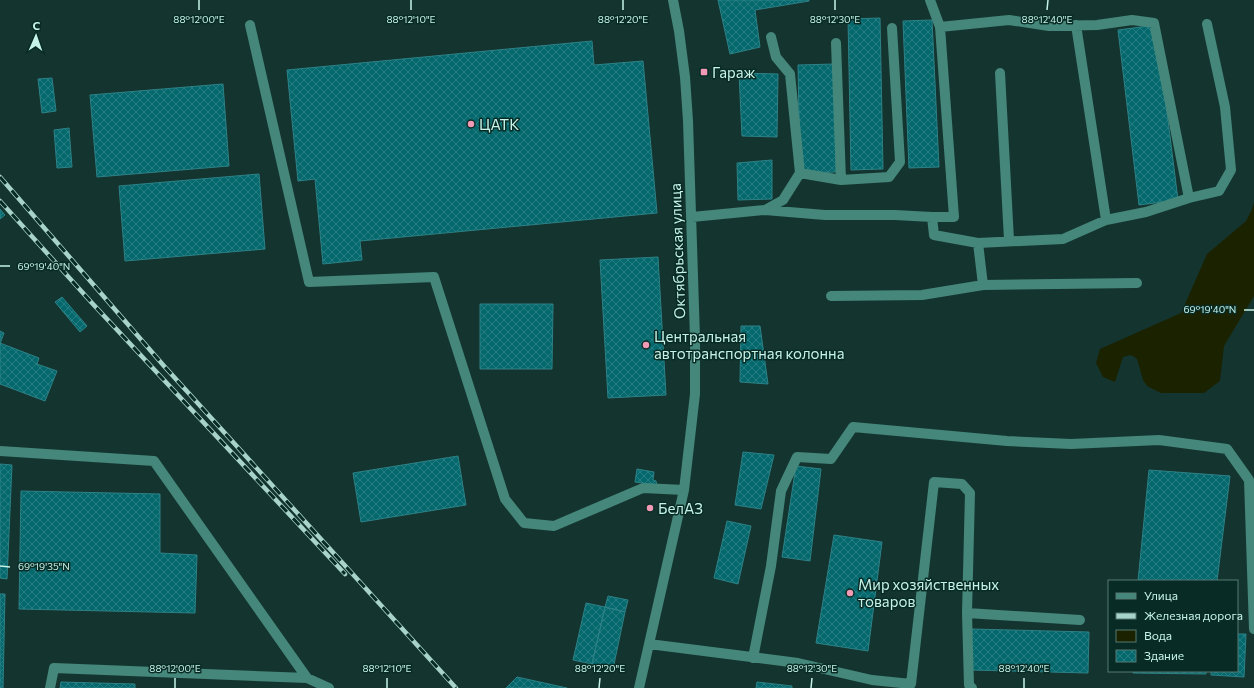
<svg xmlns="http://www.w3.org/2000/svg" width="1254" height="688" viewBox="0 0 1254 688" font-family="Commissioner,sans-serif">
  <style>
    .water { fill: #1b2200 }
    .building { fill: url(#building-cross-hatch); stroke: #2d8186 }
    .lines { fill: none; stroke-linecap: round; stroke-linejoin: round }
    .minor { stroke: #45877b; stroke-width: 10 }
    .rail-casing { stroke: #a7d3ca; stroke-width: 4.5 }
    .rail { stroke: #092b25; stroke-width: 3; stroke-dasharray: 9; stroke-linecap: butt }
    .ticks { fill: none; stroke: #c5f3e9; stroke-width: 1.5 }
    .poi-dot { fill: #f09ab5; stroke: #092b25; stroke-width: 1.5 }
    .labels { text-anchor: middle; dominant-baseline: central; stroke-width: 3; stroke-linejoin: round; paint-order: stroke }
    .poi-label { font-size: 15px; fill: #c5f3e9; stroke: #092b25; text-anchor: start }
    .street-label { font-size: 15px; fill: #c5f3e9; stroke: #092b25 }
    .ticks-label { font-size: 10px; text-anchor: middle; fill: #c5f3e9; stroke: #092b25; stroke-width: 3; stroke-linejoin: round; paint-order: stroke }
  </style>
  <defs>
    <pattern id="building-cross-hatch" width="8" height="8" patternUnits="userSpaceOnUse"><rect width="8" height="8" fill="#04686d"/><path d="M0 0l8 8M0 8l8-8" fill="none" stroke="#277e82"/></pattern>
  </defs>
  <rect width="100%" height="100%" fill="#14352f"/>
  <path class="water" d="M 1254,202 L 1254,296 L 1224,346 L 1220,381 L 1204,393 L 1161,393 L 1147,386 L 1143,380 L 1137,359 L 1131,355 L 1123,357 L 1115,382 L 1103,377 L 1096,363 L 1100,349 L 1181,313 L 1207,254 L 1246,221 L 1252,209 Z"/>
  <path class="building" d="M 718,0 L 809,0 L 809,1 L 755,10 L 760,47 L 730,54 Z
    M 880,18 L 883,169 L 851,170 L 848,19 Z
    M 932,20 L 939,167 L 909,168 L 903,21 Z
    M 1156,25 L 1178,200 L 1139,205 L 1118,30 Z
    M 592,41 L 594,65 L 643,61 L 657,213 L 360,241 L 362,260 L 323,264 L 315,179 L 298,181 L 287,70 Z
    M 834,64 L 836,172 L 800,173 L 798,65 Z
    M 739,73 L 778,74 L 777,137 L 742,136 Z
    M 52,78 L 56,111 L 42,113 L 38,79 Z
    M 223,84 L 229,166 L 97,177 L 90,95 Z
    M 69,128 L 72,167 L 57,168 L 54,130 Z
    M 772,160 L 772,199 L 738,200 L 737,163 Z
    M 259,174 L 265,249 L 125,261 L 119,186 Z
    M 0,209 L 5,215 L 0,219 Z
    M 658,257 L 666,395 L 608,398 L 600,260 Z
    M 62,297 L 87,326 L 80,332 L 55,302 Z
    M 480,304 L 553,304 L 552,369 L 480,369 Z
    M 741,326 L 760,326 L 768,384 L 740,382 Z
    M 0,331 L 4,333 L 0,344 Z
    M 0,343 L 39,358 L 37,364 L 57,371 L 45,401 L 0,384 Z
    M 743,452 L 774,455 L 761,509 L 735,505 Z
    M 458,456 L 466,505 L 361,522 L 353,473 Z
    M 0,464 L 12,465 L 7,579 L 0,578 Z
    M 796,466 L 821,469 L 810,561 L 782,557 Z
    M 637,469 L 654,472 L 653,480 L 656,481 L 657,485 L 635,482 Z
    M 1149,470 L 1230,476 L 1217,581 L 1138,581 Z
    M 21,491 L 160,494 L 160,553 L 197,555 L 195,613 L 19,609 Z
    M 727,521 L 751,526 L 738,584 L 714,578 Z
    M 834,535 L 882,542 L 868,651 L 816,643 Z
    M 0,594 L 5,594 L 3,688 L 0,688 Z
    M 608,596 L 628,600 L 625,612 L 605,607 Z
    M 586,603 L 605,607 L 592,664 L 573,660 Z
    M 605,607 L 625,612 L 613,669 L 592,664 Z
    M 972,629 L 1089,632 L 1088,673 L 971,670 Z
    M 1237,634 L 1246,634 L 1244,677 L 1211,675 L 1211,671 L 1237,671 Z
    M 1133,671 L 1206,671 L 1206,674 L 1133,673 Z
    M 517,677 L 567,688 L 506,688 Z
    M 61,682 L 135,684 L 135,688 L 60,688 Z
    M 757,682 L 792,686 L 792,688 L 756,688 Z"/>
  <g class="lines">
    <path class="minor" d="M 930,0 L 940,27
      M 250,25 L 309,282 L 434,277 L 505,499 L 524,523 L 554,526 L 643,488 L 684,490
      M 1076,25 L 1106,220
      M 1000,73 L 1009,240
      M 800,173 L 841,180 L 836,43
      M 841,180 L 889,177 L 900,162 L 892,28
      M 765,210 L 825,215 L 895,215 L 932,217 L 934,235 L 978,243 L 983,285
      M 692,217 L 765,210 L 783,200 L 800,173 L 790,74 L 776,57 L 771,37
      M 932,217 L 954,217 L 940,27 L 1009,20 L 1049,26 L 1097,25 L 1132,20 L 1154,23 L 1189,198 L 1219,191 L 1231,170 L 1225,107 L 1207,24
      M 978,243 L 1063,239 L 1106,220 L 1146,212 L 1189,198
      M 831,296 L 922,295 L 983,285 L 1137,283
      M 0,451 L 154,461 L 307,678
      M 967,613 L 1080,620
      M 649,644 L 798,663 L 872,680 L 911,684 L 934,482 L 962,484 L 970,493 L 967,613 L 969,685 L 972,688
      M 753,658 L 771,566 L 781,491 L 797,457 L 831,459 L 853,427 L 1007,441 L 1071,444 L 1159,440 L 1227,449 L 1249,480 L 1254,629
      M 50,688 L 54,668 L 307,678 L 329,688
      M 639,688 L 684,490 L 695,394 L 695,338 L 688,121 L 685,77 L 679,31 L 673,0"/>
    <g class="rail-casing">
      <path id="rail" d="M 0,177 L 164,366 L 456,688
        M 0,201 L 92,303 L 345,574"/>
    </g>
    <use href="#rail" class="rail"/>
  </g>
  <path class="ticks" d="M 199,10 L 199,0M 411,10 L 411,0M 623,10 L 623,0M 835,10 L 835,0M 1047,10 L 1048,0M 0,266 L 10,266M 1244,310 L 1254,310M 0,566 L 10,567M 175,688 L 175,678M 387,688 L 387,678M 599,688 L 600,678M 811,688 L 812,678M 1024,688 L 1024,678"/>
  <g class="poi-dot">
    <rect x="700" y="68" width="8" height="8" rx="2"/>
    <circle cx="471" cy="124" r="4"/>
    <circle cx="646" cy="345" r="4"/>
    <circle cx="650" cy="508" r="4"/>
    <circle cx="850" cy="593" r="4"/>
  </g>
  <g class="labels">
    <g class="poi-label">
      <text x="712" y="72">Гараж</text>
      <text x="479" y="124">ЦАТК</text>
      <text x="654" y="336">Центральная<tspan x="654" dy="17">автотранспортная колонна</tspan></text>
      <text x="658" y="508">БелАЗ</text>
      <text x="858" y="584">Мир хозяйственных<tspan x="858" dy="17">товаров</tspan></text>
    </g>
    <g class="street-label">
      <text transform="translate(677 251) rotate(-92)">Октябрьская улица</text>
    </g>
  </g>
  <g class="ticks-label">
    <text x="199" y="23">88°12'00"E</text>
    <text x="411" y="23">88°12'10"E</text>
    <text x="623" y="23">88°12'20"E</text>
    <text x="835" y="23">88°12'30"E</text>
    <text x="1047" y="23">88°12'40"E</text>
    <text x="44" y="270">69°19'40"N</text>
    <text x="1210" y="313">69°19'40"N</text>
    <text x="44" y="570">69°19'35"N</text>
    <text x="175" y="672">88°12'00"E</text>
    <text x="387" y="672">88°12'10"E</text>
    <text x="600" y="672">88°12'20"E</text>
    <text x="812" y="672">88°12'30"E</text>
    <text x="1024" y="672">88°12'40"E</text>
  </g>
  <rect x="1108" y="580" width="130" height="92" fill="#092b25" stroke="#547b73"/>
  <rect x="1116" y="593" width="20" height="6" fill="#45877b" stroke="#547b73"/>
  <text x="1144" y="600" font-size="12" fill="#c5f3e9">Улица</text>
  <rect x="1116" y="613" width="20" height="6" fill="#a7d3ca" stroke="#547b73"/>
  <text x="1144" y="620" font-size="12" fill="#c5f3e9">Железная дорога</text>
  <rect x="1116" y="630" width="20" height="12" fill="#1b2200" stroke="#547b73"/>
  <text x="1144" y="640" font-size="12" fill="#c5f3e9">Вода</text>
  <rect x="1116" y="650" width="20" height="12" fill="url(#building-cross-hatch)" stroke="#547b73"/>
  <text x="1144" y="660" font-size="12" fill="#c5f3e9">Здание</text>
  <g transform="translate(36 36) rotate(2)" stroke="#092b25" stroke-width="3" paint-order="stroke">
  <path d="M0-3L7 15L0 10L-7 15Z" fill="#c5f3e9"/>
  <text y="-6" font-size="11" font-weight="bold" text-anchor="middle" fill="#c5f3e9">С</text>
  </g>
</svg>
